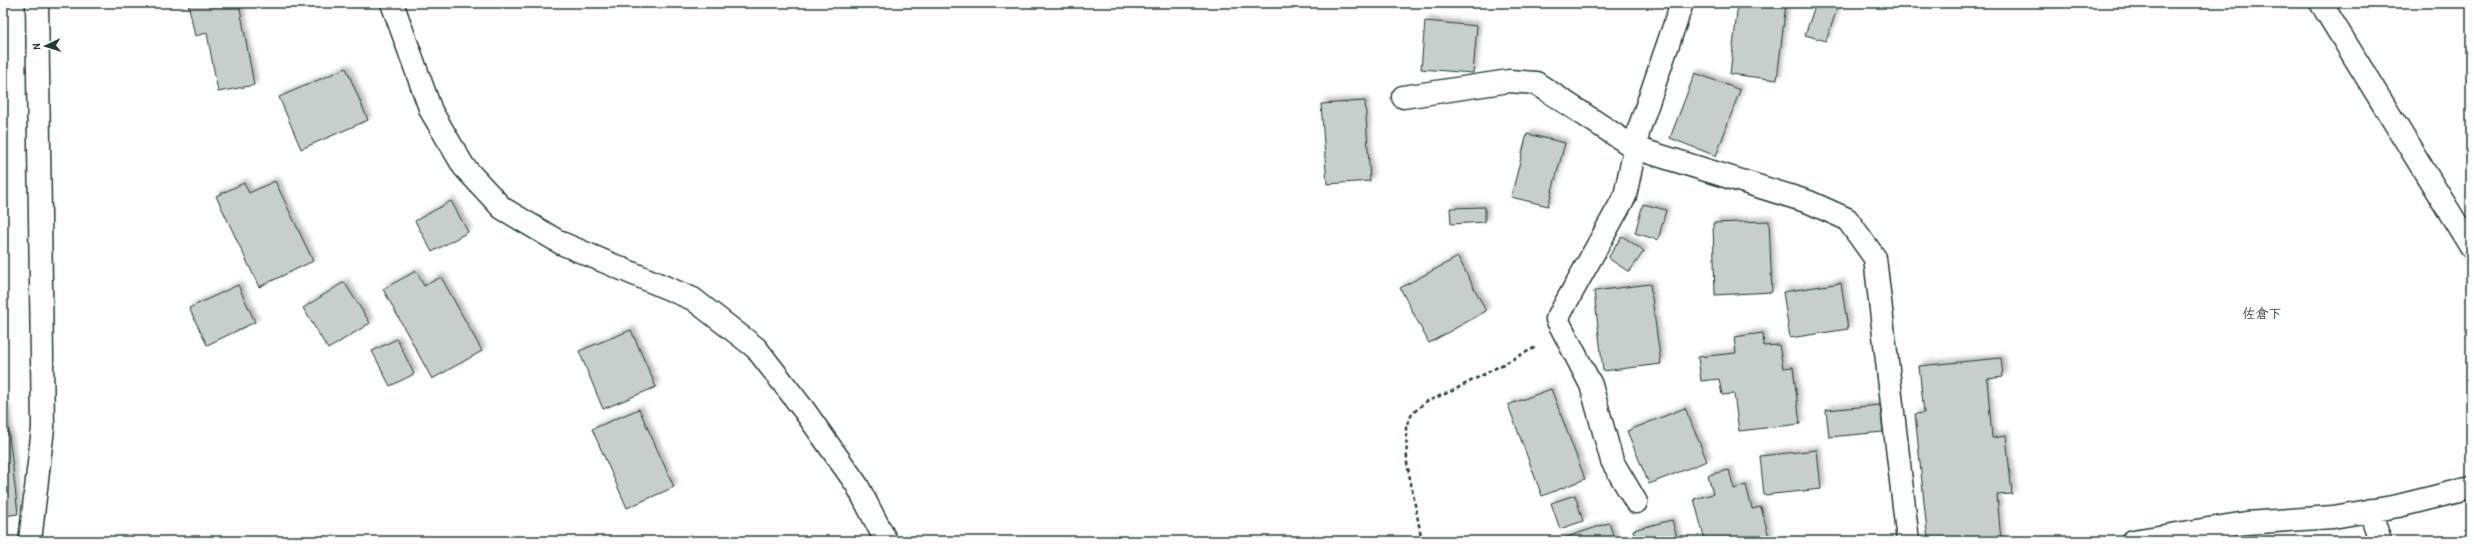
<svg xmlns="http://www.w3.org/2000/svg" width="2474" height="544" viewBox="0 0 2474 544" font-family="'Patrick Hand','Klee One',sans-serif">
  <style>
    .building { fill: #c7cfcc; stroke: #1f3d34; filter: url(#shadow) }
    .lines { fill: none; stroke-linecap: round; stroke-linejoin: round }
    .minor-casing { stroke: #1f3d34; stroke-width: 25 }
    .path { stroke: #1f3d34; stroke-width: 2.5; stroke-dasharray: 4 3; stroke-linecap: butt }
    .minor { stroke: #fff; stroke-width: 22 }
    .labels { text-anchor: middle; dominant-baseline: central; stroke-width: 3; stroke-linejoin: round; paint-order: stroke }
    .quarter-label { font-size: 13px; font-weight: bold; fill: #1f3d34; stroke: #fff }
  </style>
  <defs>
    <filter id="shadow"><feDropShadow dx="3.5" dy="-3.5" stdDeviation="2" flood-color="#0004"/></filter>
  </defs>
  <rect width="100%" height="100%" fill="#fff"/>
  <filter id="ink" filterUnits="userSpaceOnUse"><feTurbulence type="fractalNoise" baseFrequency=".025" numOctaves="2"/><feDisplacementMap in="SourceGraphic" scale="8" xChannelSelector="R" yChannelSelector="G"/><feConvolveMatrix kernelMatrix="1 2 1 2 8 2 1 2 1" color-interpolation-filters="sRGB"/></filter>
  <g filter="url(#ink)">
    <path class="building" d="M 188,3 L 239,3 L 254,85 L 218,92 L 207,33 L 195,36 Z
      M 1738,3 L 1786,3 L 1777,80 L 1730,74 Z
      M 1816,3 L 1839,3 L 1826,41 L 1805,35 Z
      M 1425,21 L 1477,26 L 1473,73 L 1421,69 Z
      M 346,68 L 368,120 L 301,149 L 279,97 Z
      M 1695,73 L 1740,90 L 1716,156 L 1670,138 Z
      M 1365,101 L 1370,181 L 1327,184 L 1321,104 Z
      M 1527,134 L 1565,143 L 1548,206 L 1511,197 Z
      M 275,181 L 313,261 L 259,287 L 216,196 L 244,183 L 249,193 Z
      M 451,201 L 468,232 L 432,252 L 415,221 Z
      M 1643,204 L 1666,210 L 1658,240 L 1635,233 Z
      M 1485,207 L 1485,222 L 1451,224 L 1450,208 Z
      M 1769,221 L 1772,292 L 1715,295 L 1713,223 Z
      M 1622,236 L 1644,251 L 1629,272 L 1608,258 Z
      M 1458,257 L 1486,311 L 1429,343 L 1400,288 Z
      M 416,271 L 424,286 L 441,277 L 482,351 L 432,379 L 383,289 Z
      M 344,282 L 370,323 L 328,349 L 303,308 Z
      M 1841,283 L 1848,329 L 1790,338 L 1783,292 Z
      M 1650,284 L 1661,364 L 1603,371 L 1594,291 Z
      M 238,285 L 255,322 L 207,345 L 189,308 Z
      M 631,330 L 656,387 L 603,409 L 579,351 Z
      M 1763,333 L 1764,346 L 1779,345 L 1783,368 L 1793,367 L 1800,424 L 1739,431 L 1734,394 L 1722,395 L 1719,379 L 1701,381 L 1698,357 L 1736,353 L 1734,337 Z
      M 397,339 L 414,374 L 390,386 L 372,351 Z
      M 2001,358 L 2003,377 L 1987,379 L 1992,438 L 2006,436 L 2012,494 L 1997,495 L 2001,541 L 1928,541 L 1915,414 L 1924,413 L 1919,366 Z
      M 1551,389 L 1585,479 L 1542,496 L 1508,405 Z
      M 1880,405 L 1883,432 L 1829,437 L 1826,410 Z
      M 3,408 L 6,408 L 18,514 L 3,516 Z
      M 1685,408 L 1707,461 L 1649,484 L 1627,431 Z
      M 639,409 L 674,487 L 627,508 L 592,429 Z
      M 1817,450 L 1821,489 L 1764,495 L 1760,456 Z
      M 1729,470 L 1734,489 L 1746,485 L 1752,509 L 1761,507 L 1770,541 L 1705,541 L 1694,499 L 1713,494 L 1708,475 Z
      M 1575,495 L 1583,521 L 1560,529 L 1551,503 Z
      M 1672,520 L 1678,541 L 1636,541 L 1633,530 Z
      M 1609,523 L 1615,541 L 1558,541 L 1558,540 Z"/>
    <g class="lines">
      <g class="minor-casing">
        <path id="minor" d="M 392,3 L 431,111 L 464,167 L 502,208 L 561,243 L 693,299 L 756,348 L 804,410 L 857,485 L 886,541
          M 2321,3 L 2471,247
          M 1403,97 L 1509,81 L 1536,83 L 1635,148 L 1809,202 L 1847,219 L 1875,258 L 1908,541
          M 1636,502 L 1612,461 L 1591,385 L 1557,319 L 1625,196 L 1639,129 L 1682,3
          M 2370,510 L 2380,541
          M 30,541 L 43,428 L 37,3
          M 2133,541 L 2246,523 L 2333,517 L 2398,506 L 2471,488"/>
      </g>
      <path class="path" d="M 1422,541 L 1407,463 L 1406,426 L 1412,414 L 1425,402 L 1452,391 L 1536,347"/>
      <use href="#minor" class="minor"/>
    </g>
  </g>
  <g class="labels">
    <g class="quarter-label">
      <text x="2262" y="313">佐倉下</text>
    </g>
  </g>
  <rect width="2474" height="544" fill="none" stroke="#fff" stroke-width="16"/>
  <rect x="8" y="8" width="2458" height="528" fill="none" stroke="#1f3d34" stroke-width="1.5" filter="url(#ink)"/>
  <g transform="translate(46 46) rotate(266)" stroke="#ffffff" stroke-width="3" paint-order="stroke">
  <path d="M0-3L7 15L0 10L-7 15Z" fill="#1f3d34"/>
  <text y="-6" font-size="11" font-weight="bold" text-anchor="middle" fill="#1f3d34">N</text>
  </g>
</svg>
